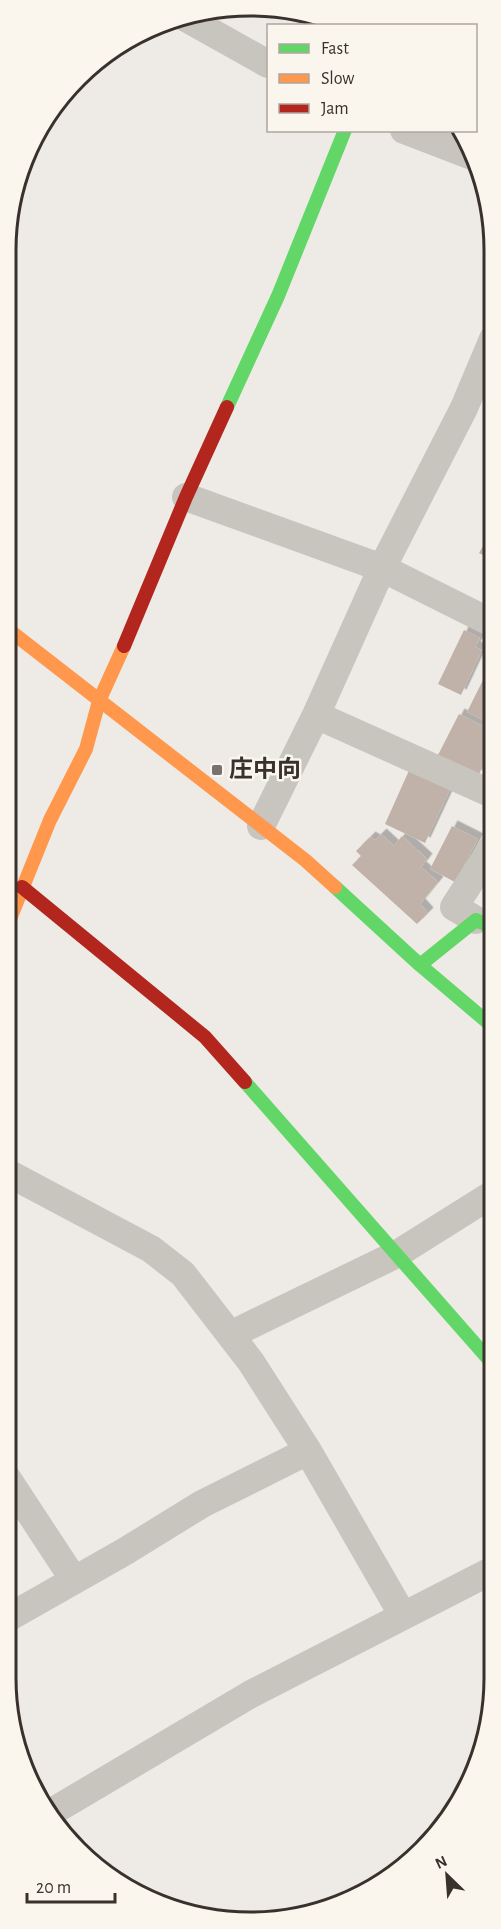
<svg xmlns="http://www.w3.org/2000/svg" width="501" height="1929" viewBox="0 0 501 1929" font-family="'Alegreya Sans','Noto Sans JP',sans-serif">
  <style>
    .building { fill: #c1b2a9; filter: url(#shadow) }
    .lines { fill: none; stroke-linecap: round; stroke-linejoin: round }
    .street { stroke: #c8c4be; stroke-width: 28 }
    .fast { stroke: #63d668; stroke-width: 14 }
    .slow { stroke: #ff974d; stroke-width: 14 }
    .jam { stroke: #b3261e; stroke-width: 14 }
    .poi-dot { fill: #78726d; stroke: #faf6ee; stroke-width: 2 }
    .labels { text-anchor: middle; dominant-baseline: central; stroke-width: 5; stroke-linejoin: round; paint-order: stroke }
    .poi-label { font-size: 24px; font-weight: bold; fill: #39312c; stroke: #faf6ee; text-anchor: start }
    .rim { fill: none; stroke: #39312c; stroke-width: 3 }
  </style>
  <defs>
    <filter id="shadow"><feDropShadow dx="5.5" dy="-5.5" stdDeviation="0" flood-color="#0004"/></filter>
  </defs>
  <rect width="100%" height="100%" fill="#eeebe6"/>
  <path class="building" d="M 492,529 L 492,560 L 479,553 Z
    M 464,630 L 480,638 L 475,647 L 482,650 L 461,695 L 438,684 Z
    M 492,662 L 492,724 L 467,712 Z
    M 459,714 L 492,731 L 492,749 L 478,776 L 438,755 Z
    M 411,766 L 452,785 L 425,843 L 385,824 Z
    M 452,826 L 478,839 L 455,882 L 430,869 Z
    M 381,834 L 394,846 L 402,836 L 427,859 L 421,867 L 438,882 L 420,904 L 428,913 L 417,924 L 352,865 L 361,856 L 356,851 L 370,837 L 375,840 Z"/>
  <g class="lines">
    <path class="street" d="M 186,18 L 268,64
      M 404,130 L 477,158
      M 186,497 L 382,568 L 492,623
      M 316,715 L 492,794
      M 261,826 L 316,715 L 382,568 L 464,408 L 493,339
      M 476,920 L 454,907 L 492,848
      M 8,1173 L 151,1249 L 183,1274 L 251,1362 L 308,1451 L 402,1614
      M 230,1335 L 397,1254 L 491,1195
      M 7,1478 L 74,1580
      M 6,1619 L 124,1552 L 202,1504 L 308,1451
      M 50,1813 L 251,1694 L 491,1571"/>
    <path class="fast" d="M 227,407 L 278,296 L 345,130
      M 335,887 L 420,965 L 492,1026
      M 420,965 L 476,920 L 492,927
      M 245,1082 L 491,1362"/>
    <path class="slow" d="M 9,630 L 305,860 L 335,887
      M 8,924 L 50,820 L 86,749 L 99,701 L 124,646"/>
    <path class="jam" d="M 124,646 L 186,497 L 227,407
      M 22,887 L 205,1037 L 245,1082"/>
  </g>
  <rect class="poi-dot" x="211" y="764" width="12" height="12" rx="3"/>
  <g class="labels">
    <g class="poi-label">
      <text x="229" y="770">庄中向</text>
    </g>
  </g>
  <path d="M0 0H501V1929H0ZM250 16H250A234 234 0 0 1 484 250V1678A234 234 0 0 1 250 1912H250A234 234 0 0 1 16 1678V250A234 234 0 0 1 250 16Z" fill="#faf6ee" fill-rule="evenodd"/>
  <path class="rim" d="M250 16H250A234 234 0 0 1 484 250V1678A234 234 0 0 1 250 1912H250A234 234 0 0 1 16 1678V250A234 234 0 0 1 250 16Z"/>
  <rect x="267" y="24" width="210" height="108" fill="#faf6ee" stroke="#ada7a0" stroke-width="1.5"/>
  <rect x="279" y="44" width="30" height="9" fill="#63d668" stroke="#ada7a0" stroke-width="1.5"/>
  <text x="321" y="54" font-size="18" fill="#39312c">Fast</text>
  <rect x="279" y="74" width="30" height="9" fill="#ff974d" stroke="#ada7a0" stroke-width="1.5"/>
  <text x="321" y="84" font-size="18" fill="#39312c">Slow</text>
  <rect x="279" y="104" width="30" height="9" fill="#b3261e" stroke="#ada7a0" stroke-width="1.5"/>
  <text x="321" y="114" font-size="18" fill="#39312c">Jam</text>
  <g transform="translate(447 1875) rotate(335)" stroke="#faf6ee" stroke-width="4.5" paint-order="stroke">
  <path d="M0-4.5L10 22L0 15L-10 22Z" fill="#39312c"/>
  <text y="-9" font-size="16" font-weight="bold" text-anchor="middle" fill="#39312c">N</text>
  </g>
  <path d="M27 1893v9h88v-9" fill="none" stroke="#39312c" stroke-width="3"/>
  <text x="36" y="1893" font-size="18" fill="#39312c" stroke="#faf6ee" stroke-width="4.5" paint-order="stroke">20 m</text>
</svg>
